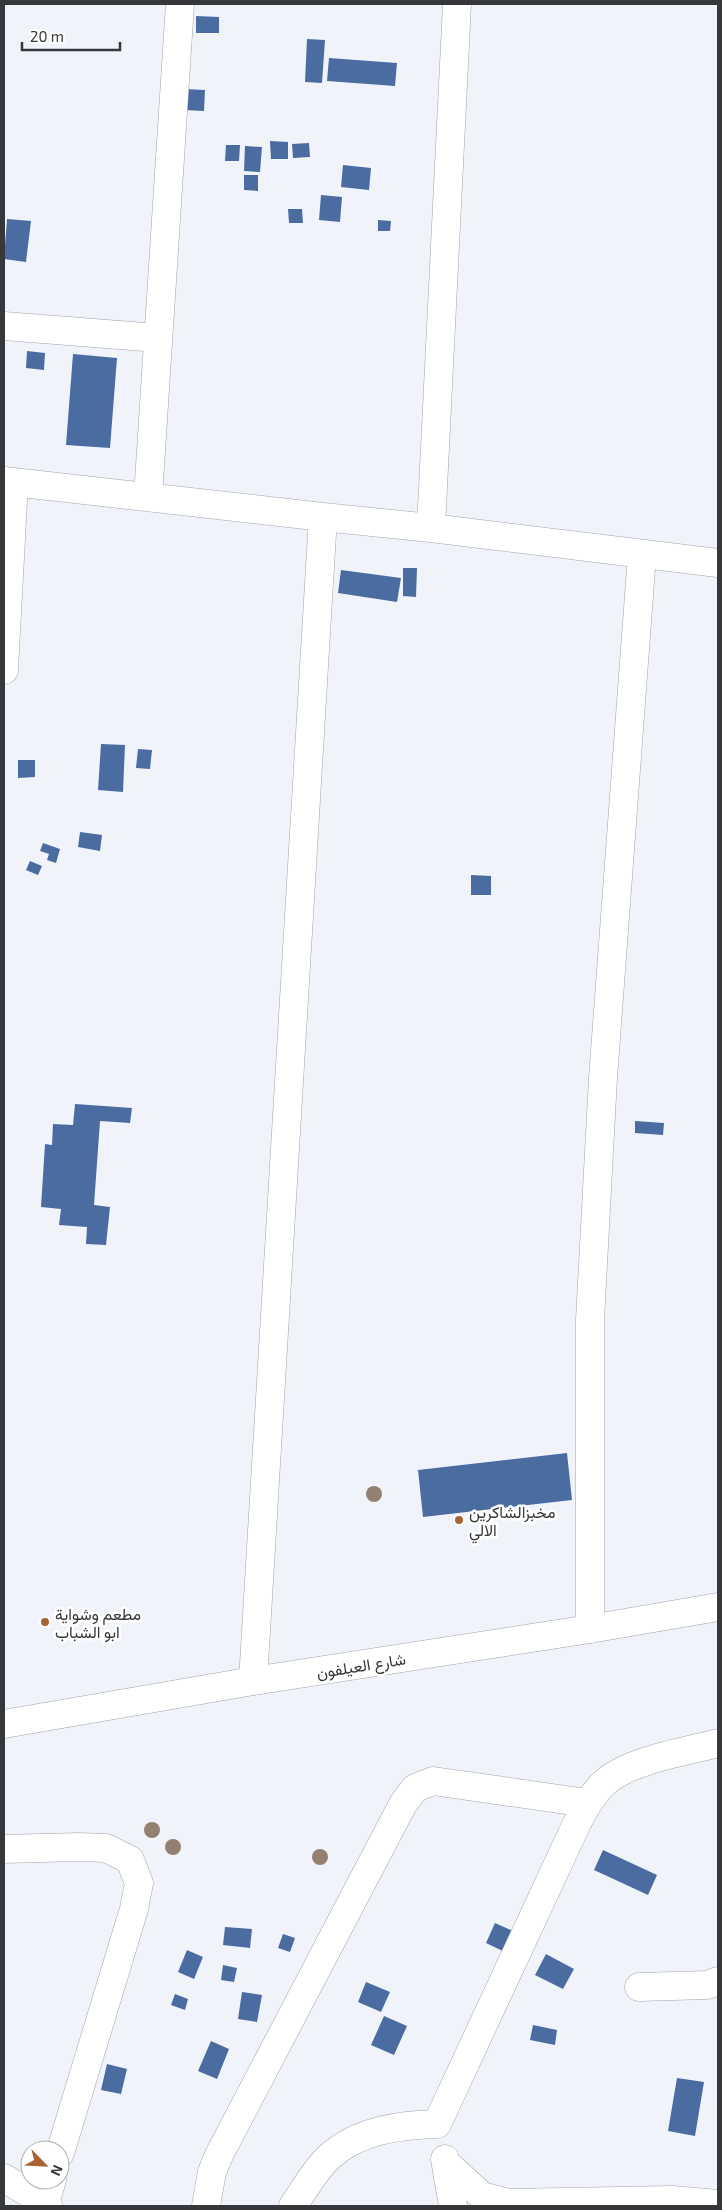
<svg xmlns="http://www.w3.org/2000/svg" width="722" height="2210" viewBox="0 0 722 2210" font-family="'Exo 2',Vazirmatn,sans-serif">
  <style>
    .building { fill: #4a6ca0 }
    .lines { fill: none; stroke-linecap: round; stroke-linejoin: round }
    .minor-casing { stroke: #a1a4aa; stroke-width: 29 }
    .highway-casing { stroke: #a1a4aa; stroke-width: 29 }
    .minor { stroke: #fff; stroke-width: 28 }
    .highway { stroke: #fff; stroke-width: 28 }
    .tree { fill: #948071 }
    .poi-dot { fill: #a76432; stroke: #fff; stroke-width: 2 }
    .labels { text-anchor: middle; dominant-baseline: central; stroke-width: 5; stroke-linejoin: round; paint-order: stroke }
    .poi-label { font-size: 16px; fill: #36373a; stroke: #fff; text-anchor: start }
    .street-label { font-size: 16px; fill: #36373a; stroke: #fff }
  </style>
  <rect width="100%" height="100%" fill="#f0f4fa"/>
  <path class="building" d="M 196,16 L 219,17 L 219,33 L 196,33 Z
    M 307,39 L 325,40 L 322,83 L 305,82 Z
    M 329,58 L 397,63 L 395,86 L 327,81 Z
    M 185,89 L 205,90 L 204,111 L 184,110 Z
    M 270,141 L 288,142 L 288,159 L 271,159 Z
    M 309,143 L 310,157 L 293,158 L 292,144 Z
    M 226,145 L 240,145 L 239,161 L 225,161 Z
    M 245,146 L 262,147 L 260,172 L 244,171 Z
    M 343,165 L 371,168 L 369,190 L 341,187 Z
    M 244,175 L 258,175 L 258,191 L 244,190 Z
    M 321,195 L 342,197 L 340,222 L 319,220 Z
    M 288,209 L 302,209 L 303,223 L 289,223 Z
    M 7,219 L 31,221 L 26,262 L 4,259 Z
    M 378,220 L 391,221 L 390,231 L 378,231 Z
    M 27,351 L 45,353 L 44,370 L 26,368 Z
    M 73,354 L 117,358 L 110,448 L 66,445 Z
    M 403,568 L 417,568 L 416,597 L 403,596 Z
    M 341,570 L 401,578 L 397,602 L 338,593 Z
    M 101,744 L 125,745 L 123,792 L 98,790 Z
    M 138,749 L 152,750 L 150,769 L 136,768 Z
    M 18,760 L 35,760 L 35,777 L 18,778 Z
    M 80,832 L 102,835 L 100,851 L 78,847 Z
    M 43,843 L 60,849 L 56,863 L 47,860 L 49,854 L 40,851 Z
    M 30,861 L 42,866 L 38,875 L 26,870 Z
    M 471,875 L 491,876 L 491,895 L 471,895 Z
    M 75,1104 L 132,1108 L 130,1123 L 100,1121 L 94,1205 L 110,1207 L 106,1245 L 86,1244 L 87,1227 L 59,1225 L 61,1209 L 41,1207 L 45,1144 L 52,1145 L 53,1124 L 73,1125 Z
    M 635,1121 L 664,1123 L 663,1135 L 635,1133 Z
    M 567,1453 L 572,1500 L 423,1517 L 418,1470 Z
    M 603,1850 L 657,1875 L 648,1895 L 594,1870 Z
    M 495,1923 L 522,1935 L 513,1956 L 486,1943 Z
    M 225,1927 L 252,1929 L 250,1948 L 223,1945 Z
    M 283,1934 L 295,1938 L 290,1952 L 278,1948 Z
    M 187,1950 L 203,1957 L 194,1979 L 178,1972 Z
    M 546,1954 L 574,1969 L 563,1989 L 535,1975 Z
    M 223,1965 L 237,1968 L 234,1982 L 221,1980 Z
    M 366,1982 L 390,1992 L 381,2012 L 358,2002 Z
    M 242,1992 L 262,1995 L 257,2022 L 238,2019 Z
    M 175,1994 L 188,1999 L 185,2010 L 171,2005 Z
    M 384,2016 L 407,2026 L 394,2055 L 371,2045 Z
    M 533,2025 L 557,2030 L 555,2045 L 530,2040 Z
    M 211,2041 L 229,2049 L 217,2079 L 198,2071 Z
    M 107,2064 L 127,2069 L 121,2094 L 101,2090 Z
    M 677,2078 L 704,2082 L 695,2136 L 668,2131 Z"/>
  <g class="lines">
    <g class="minor-casing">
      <path id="minor" d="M 4,326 L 158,338
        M 4,481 L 323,517 L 431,528 L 718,563
        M 148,497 L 180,4
        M 431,528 L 457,4
        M 4,670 L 14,482
        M 590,1629 L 590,1320 L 603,1078 L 642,555
        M 253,1681 L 323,517
        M 4,1849 L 79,1847 L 106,1848 L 130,1860 L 139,1883 L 134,1909 L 60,2153
        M 639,1987 L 707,1985 L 718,1981
        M 445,2159 L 453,2206
        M 446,2163 L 482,2196 L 508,2203 L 672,2200 L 718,2204
        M 4,2178 L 45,2203 L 48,2206
        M 45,2203 L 52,2180
        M 206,2206 L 212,2172 L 218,2157 L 403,1804 L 415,1788 L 433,1781 L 587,1803
        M 293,2206 C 304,2190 315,2170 329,2157 C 359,2130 400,2125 437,2124 L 577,1823 C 584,1809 591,1796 603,1784 C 628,1760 685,1752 718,1743"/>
    </g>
    <g class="highway-casing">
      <path id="highway" d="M 4,1724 L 253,1681 L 590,1629 L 718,1607"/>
    </g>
    <use href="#minor" class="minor"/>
    <use href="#highway" class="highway"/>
  </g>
  <g class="tree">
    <circle cx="374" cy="1494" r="8"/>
    <circle cx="152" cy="1830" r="8"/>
    <circle cx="173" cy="1847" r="8"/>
    <circle cx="320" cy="1857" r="8"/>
  </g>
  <g class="poi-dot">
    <circle cx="459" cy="1520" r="5"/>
    <circle cx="45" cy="1622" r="5"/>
  </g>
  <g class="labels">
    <g class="poi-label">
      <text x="469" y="1511">مخبزالشاكرين<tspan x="469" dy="18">الالي</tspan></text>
      <text x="55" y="1613">مطعم وشواية<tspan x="55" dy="18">ابو الشباب</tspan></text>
    </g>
    <g class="street-label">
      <text transform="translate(361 1665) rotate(-9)">شارع العيلفون</text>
    </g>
  </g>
  <rect width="722" height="2210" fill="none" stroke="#36373a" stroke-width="10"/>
  <g transform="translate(45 2165) rotate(114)"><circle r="24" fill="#ffffff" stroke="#afafb0"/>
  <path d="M0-4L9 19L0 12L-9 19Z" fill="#a76432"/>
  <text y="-8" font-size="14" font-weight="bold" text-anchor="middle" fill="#36373a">N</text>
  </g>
  <path d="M22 42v8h98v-8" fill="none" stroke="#36373a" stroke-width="2.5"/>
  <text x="30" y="42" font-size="15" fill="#36373a" stroke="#ffffff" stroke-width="4" paint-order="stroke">20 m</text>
</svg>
